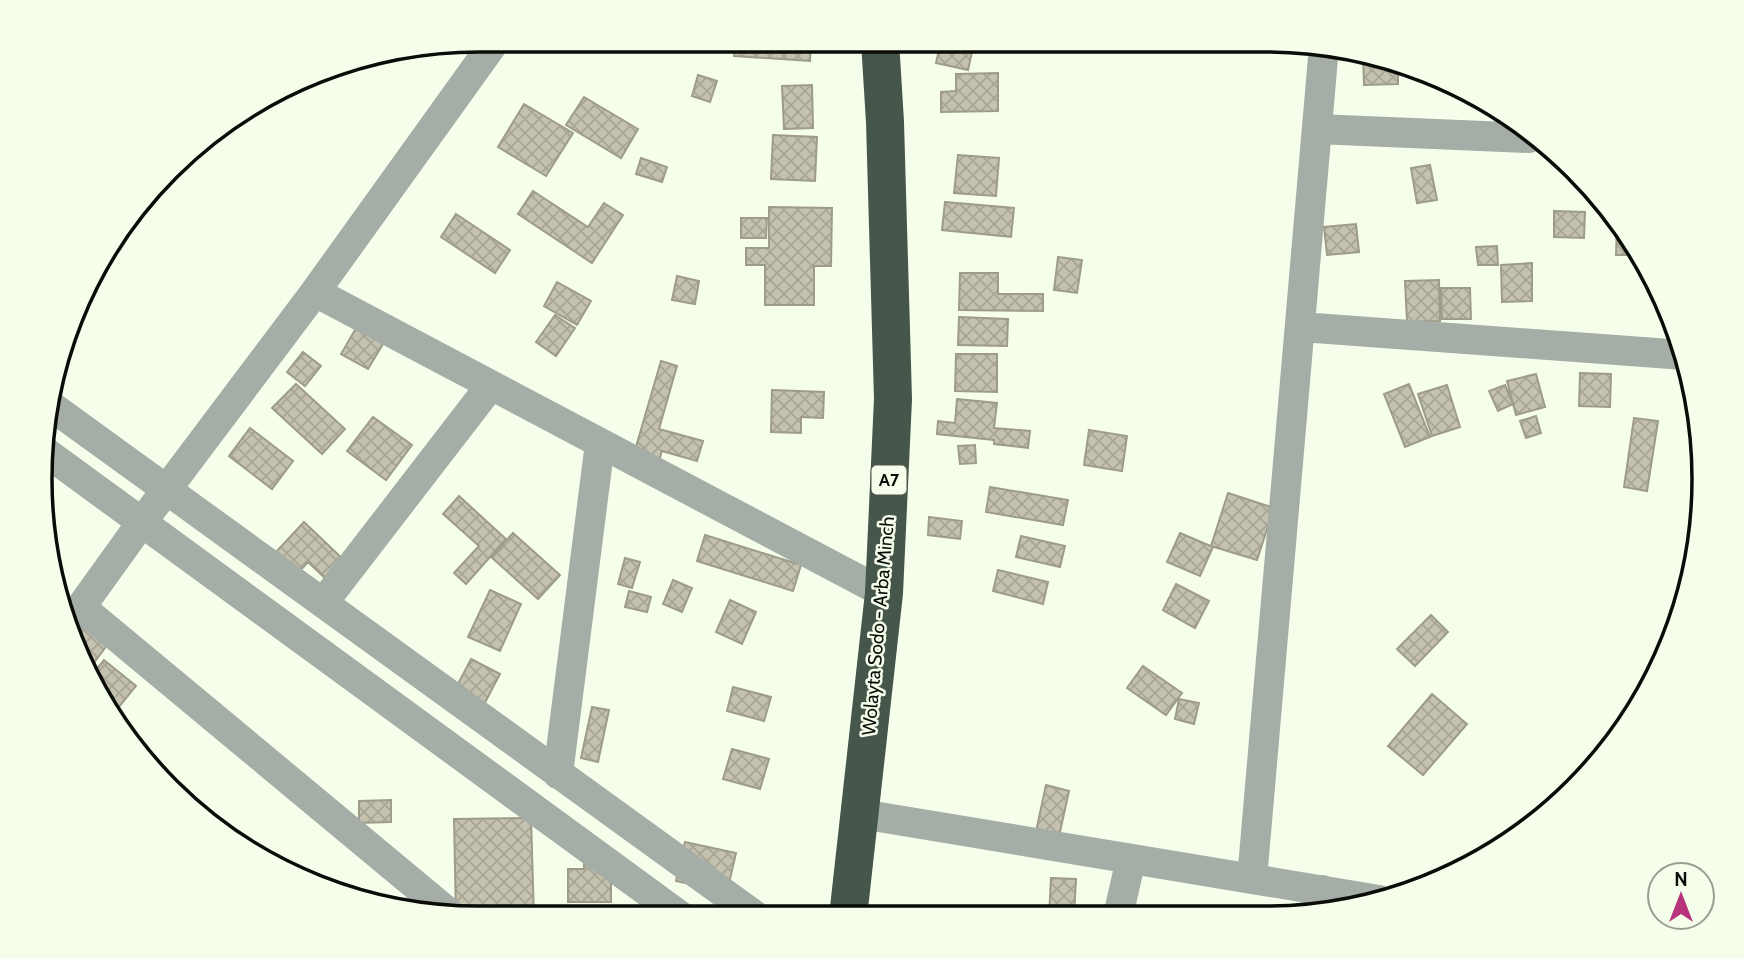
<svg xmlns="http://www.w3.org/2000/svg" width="1744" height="959" viewBox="0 0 1744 959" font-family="Cabin,sans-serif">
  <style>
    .building { fill: url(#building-cross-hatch); stroke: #9e9b89; stroke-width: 2 }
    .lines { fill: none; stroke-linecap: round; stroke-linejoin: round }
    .minor { stroke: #a5ada7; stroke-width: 30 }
    .highway { stroke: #47564b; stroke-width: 38 }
    .labels { text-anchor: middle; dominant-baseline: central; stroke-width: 5; stroke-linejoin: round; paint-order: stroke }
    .shield { fill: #f5feeb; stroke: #50554b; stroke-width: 2 }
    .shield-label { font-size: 18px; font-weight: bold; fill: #0a0c07 }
    .street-label { font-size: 19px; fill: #0a0c07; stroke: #f5feeb }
    .rim { fill: none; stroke: #0a0c07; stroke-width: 3.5 }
  </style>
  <defs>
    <pattern id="building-cross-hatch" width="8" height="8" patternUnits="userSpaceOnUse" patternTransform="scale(1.75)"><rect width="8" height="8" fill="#c4c1af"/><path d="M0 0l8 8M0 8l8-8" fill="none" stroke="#a7a595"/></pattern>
  </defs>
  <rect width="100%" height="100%" fill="#f5feeb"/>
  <path class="building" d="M 736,41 L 811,41 L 810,61 L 734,56 Z
    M 941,41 L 974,43 L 968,70 L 936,63 Z
    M 1363,53 L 1379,55 L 1398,63 L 1398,84 L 1364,85 Z
    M 998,73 L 998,111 L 941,112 L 941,92 L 956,91 L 956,74 Z
    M 698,75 L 717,81 L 710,102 L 692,96 Z
    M 812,85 L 813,128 L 784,129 L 782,86 Z
    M 584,97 L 638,129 L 621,158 L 566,125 Z
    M 524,104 L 573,133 L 546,176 L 498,147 Z
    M 773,135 L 817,137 L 815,181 L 771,179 Z
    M 958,155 L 999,158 L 996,196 L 954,193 Z
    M 641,158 L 667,167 L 662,182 L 636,174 Z
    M 1430,165 L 1437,200 L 1417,203 L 1411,168 Z
    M 533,191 L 588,227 L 604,203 L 623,215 L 592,263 L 518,214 Z
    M 945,202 L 1014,208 L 1011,237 L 942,230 Z
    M 769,207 L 832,208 L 831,266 L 814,266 L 814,305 L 765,305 L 765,265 L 746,265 L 746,248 L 769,248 Z
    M 1554,211 L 1585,212 L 1584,238 L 1554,237 Z
    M 456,214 L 510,250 L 495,273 L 441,237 Z
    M 741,218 L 767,218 L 766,238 L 741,238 Z
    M 1617,221 L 1634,255 L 1616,255 Z
    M 1356,224 L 1359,252 L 1327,255 L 1324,227 Z
    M 1497,246 L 1498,265 L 1478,265 L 1476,247 Z
    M 1058,257 L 1082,260 L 1077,293 L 1054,290 Z
    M 1532,263 L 1532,301 L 1502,302 L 1501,265 Z
    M 960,273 L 998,273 L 998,294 L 1043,294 L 1043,311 L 959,310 Z
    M 677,276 L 699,281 L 695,304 L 672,300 Z
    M 1439,280 L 1440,321 L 1407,322 L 1405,281 Z
    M 557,282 L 591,301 L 577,325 L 544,306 Z
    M 1441,288 L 1470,288 L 1471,319 L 1442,319 Z
    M 555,315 L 575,328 L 556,356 L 536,342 Z
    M 959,317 L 1008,319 L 1007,346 L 958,345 Z
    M 359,323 L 386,339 L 368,369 L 341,354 Z
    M 303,352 L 321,366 L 305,386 L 287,372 Z
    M 956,354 L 997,354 L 997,392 L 955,391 Z
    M 661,361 L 677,366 L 659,429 L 703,441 L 697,461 L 662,451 L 658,464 L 633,457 Z
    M 1580,373 L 1611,374 L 1610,407 L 1579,406 Z
    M 1536,374 L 1545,407 L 1516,415 L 1507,381 Z
    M 296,384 L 345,429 L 322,454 L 272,408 Z
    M 1409,384 L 1430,437 L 1405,447 L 1384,394 Z
    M 1447,385 L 1460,427 L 1432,436 L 1418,394 Z
    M 1505,385 L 1513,404 L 1498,411 L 1489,391 Z
    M 772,390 L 824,392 L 823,418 L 801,417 L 801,433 L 771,432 Z
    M 957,399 L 997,403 L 994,428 L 1030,431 L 1028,448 L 994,444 L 994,440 L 937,434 L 938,421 L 955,423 Z
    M 1536,416 L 1541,433 L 1526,438 L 1520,421 Z
    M 373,417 L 412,445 L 386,480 L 347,451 Z
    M 1634,418 L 1658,421 L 1647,491 L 1624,487 Z
    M 250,428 L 293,461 L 272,489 L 229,456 Z
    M 1089,430 L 1127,436 L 1122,471 L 1084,465 Z
    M 975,445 L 976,463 L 960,464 L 958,446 Z
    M 990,487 L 1068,500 L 1063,525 L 986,512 Z
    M 1228,493 L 1274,508 L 1257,560 L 1211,546 Z
    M 459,496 L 506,539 L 466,584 L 454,573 L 479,546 L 443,514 Z
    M 929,517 L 962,521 L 960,539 L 928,535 Z
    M 304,522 L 345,561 L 327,580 L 308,562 L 284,588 L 262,567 Z
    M 513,533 L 560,575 L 538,599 L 491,557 Z
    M 1180,533 L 1213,547 L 1200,576 L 1167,562 Z
    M 705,535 L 801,565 L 793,591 L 697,561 Z
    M 1021,536 L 1065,546 L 1060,567 L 1016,557 Z
    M 625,558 L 640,562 L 632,588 L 618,584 Z
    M 998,570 L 1048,582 L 1043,604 L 993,591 Z
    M 673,580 L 692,588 L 682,612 L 663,604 Z
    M 1176,584 L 1209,601 L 1195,628 L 1163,610 Z
    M 490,590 L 521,604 L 500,651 L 468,637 Z
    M 629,591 L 651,597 L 647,612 L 625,607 Z
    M 730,600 L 756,612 L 742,644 L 716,632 Z
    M 1431,615 L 1448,632 L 1415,666 L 1397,649 Z
    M 90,620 L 113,637 L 88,671 L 73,643 Z
    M 471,659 L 500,674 L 478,716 L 449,701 Z
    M 104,660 L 136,686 L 114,713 L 91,676 Z
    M 1143,666 L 1182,693 L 1166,715 L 1127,688 Z
    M 733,687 L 771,697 L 764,721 L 727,711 Z
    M 1432,694 L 1467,724 L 1423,775 L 1388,746 Z
    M 1179,699 L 1199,703 L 1194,724 L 1175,719 Z
    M 592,707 L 609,710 L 598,762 L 581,758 Z
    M 123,724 L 145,744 L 138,751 L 122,725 Z
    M 732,749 L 769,759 L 760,789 L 723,779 Z
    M 1046,785 L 1069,791 L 1058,841 L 1035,836 Z
    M 391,800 L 391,822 L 359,823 L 359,801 Z
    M 531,818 L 534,918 L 456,918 L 454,819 Z
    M 685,842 L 736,853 L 727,892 L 676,881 Z
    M 584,858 L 611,858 L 611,902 L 568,902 L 568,869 L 584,869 Z
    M 1051,878 L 1076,879 L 1074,916 L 1049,916 Z"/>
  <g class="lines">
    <path class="minor" d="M 1317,129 L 1529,138
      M 315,292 L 884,593
      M 1301,327 L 1684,355
      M 51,406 L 757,917
      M 47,453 L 682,917
      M 323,603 L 491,385
      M 82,608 L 455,918
      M 68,625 L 142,522 L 315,292 L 496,40
      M 558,774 L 600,443
      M 861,814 L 1379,900
      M 1252,879 L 1324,46
      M 1317,915 L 1323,890
      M 1118,916 L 1131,859"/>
    <path class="highway" d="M 848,917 L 884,593 L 893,399 L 885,122 L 880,41"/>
  </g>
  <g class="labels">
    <rect class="shield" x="871.5" y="465.5" width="35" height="29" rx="5"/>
    <g class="shield-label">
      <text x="889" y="480">A7</text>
    </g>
    <g class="street-label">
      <text transform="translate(878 626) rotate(-85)">Wolayta Sodo - Arba Minch</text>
    </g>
  </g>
  <path d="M0 0H1744V959H0ZM479 52H1265A427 427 0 0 1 1692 479V479A427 427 0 0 1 1265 906H479A427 427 0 0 1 52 479V479A427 427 0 0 1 479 52Z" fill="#f5feeb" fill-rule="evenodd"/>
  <path class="rim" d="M479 52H1265A427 427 0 0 1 1692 479V479A427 427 0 0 1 1265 906H479A427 427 0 0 1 52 479V479A427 427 0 0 1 479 52Z"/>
  <g transform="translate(1681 896)"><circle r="33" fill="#f5feeb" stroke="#979d90" stroke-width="2"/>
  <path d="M0-5L12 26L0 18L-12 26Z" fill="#b7347c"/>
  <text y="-10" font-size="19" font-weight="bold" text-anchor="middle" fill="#0a0c07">N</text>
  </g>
</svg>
